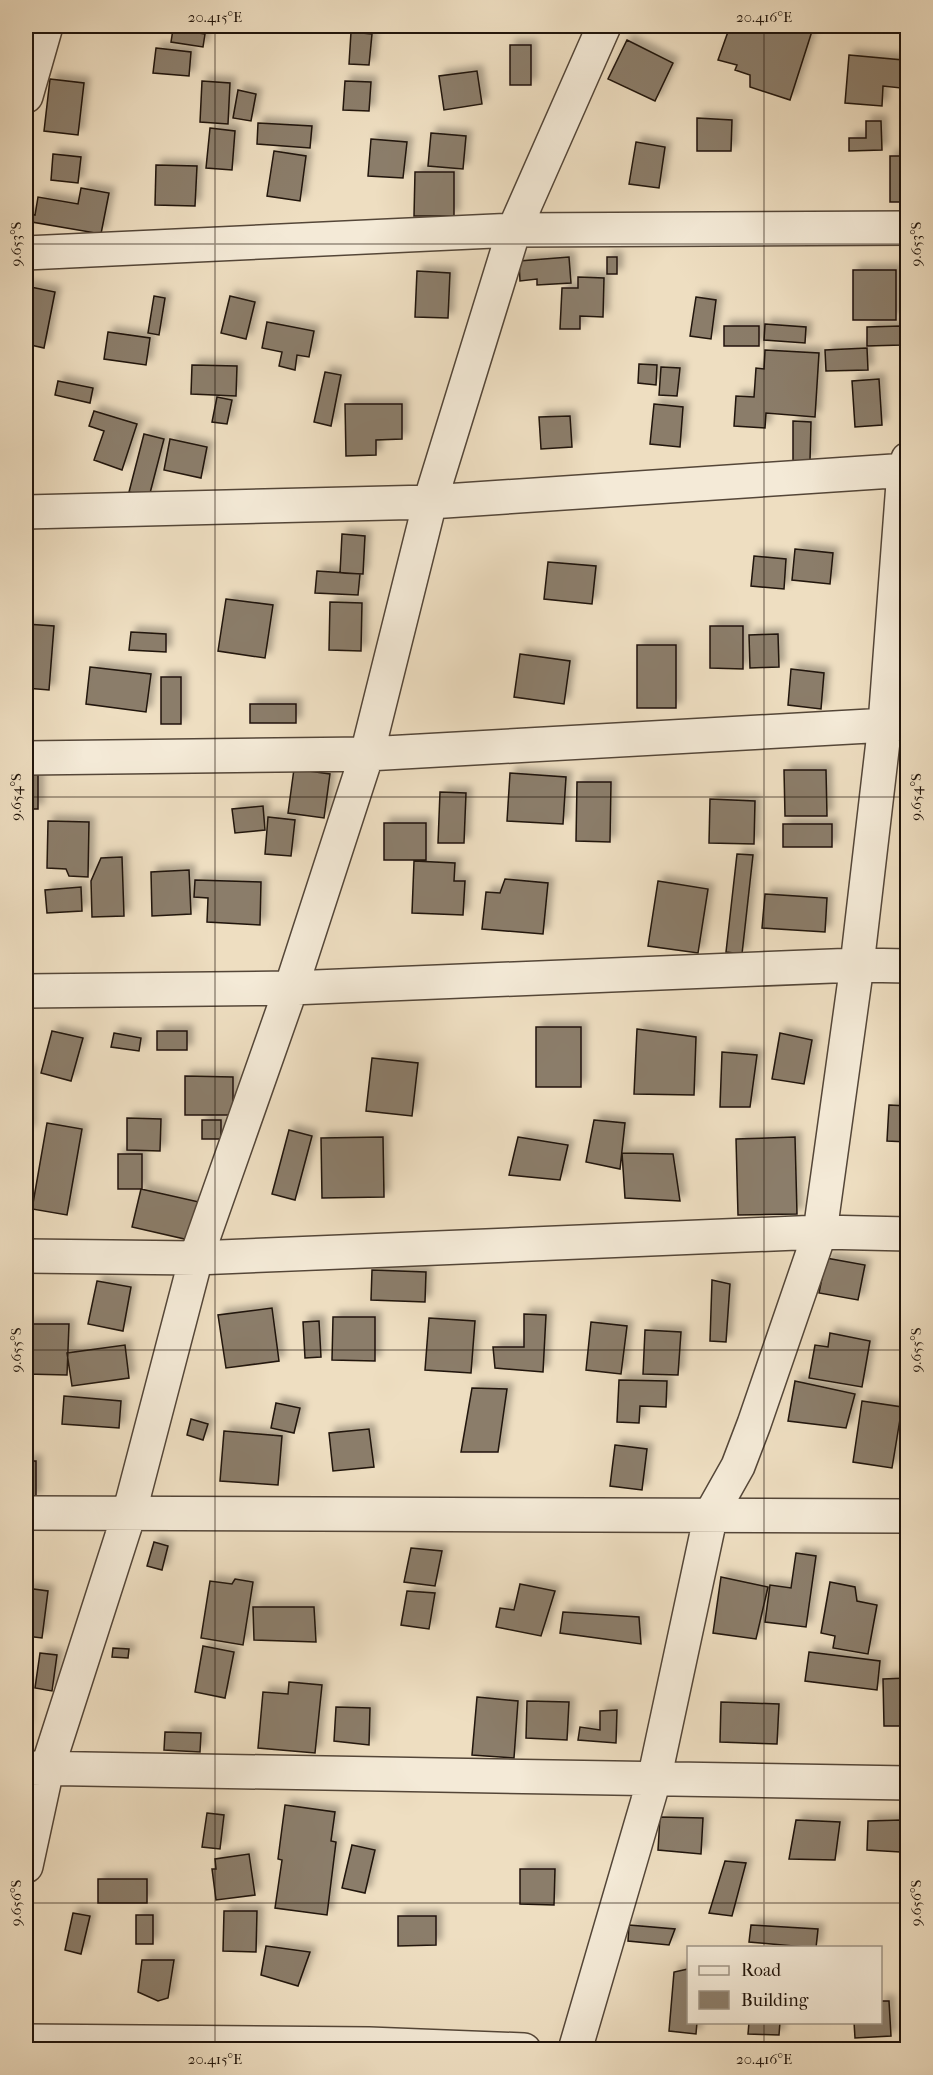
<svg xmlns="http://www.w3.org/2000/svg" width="933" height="2075" viewBox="0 0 933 2075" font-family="'IM FELL French Canon',serif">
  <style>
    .building { fill: #8b7d6a; stroke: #20140b; stroke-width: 1.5; filter: url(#shadow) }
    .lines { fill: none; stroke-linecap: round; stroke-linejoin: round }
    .minor-casing { stroke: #544638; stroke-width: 36 }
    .minor { stroke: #f4ead7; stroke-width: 33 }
    .ticks { fill: none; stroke: #20140b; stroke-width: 1.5; stroke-opacity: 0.45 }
    .neatline { fill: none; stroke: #20140b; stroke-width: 2 }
    .ticks-label { font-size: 15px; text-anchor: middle; fill: #20140b }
  </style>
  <defs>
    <filter id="shadow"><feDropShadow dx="5.5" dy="-5.5" stdDeviation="3" flood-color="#0004"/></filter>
  </defs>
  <rect width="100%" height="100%" fill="#eedec1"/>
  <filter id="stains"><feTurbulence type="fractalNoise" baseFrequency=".00333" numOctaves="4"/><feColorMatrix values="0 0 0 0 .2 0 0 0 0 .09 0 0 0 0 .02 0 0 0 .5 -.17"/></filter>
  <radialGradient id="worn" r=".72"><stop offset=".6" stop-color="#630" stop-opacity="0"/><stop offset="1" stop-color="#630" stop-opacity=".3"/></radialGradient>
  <path class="building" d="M 730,26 L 804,26 L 813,28 L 790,100 L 750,87 L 750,75 L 735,70 L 737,65 L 718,60 Z
    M 173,29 L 205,34 L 203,47 L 171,42 Z
    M 351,32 L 372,34 L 369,65 L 349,64 Z
    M 627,40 L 673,63 L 655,101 L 608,79 Z
    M 510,45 L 531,45 L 531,85 L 510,85 Z
    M 156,48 L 191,52 L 189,76 L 153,73 Z
    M 849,55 L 903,60 L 901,88 L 883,86 L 882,106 L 845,103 Z
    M 477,71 L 482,104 L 444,110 L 439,76 Z
    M 50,79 L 84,83 L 78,135 L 44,131 Z
    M 202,81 L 230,83 L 228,124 L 200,122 Z
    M 345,81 L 371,82 L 369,111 L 343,110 Z
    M 238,90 L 256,94 L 251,121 L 233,118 Z
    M 697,118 L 732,120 L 731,151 L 697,151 Z
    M 866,121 L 881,121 L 882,150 L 849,151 L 849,138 L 866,138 Z
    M 258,123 L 312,126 L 310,148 L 257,144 Z
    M 210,128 L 235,131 L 232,170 L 206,168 Z
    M 431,133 L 466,136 L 463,169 L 428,166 Z
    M 371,139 L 407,142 L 403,178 L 368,176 Z
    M 636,142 L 665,147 L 659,188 L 629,184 Z
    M 274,151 L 306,156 L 300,201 L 267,196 Z
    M 53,154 L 81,157 L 78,183 L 51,180 Z
    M 890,156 L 908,156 L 908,202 L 890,202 Z
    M 156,165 L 197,166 L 195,206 L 155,205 Z
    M 415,172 L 454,172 L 454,216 L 414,216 Z
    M 81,188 L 109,193 L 101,234 L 26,221 L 26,213 L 35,215 L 38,197 L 78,204 Z
    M 569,257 L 571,283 L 537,285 L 537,279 L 520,281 L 519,261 Z
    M 607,257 L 617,257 L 617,274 L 607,274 Z
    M 853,270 L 896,270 L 896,320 L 853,320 Z
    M 417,271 L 450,273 L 448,318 L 415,317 Z
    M 578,277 L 604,278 L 603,317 L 580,316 L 580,329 L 560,329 L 562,288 L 578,288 Z
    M 26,286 L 55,292 L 44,348 L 26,344 Z
    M 154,296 L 165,298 L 159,335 L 148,333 Z
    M 230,296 L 255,302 L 246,339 L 221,333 Z
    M 696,297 L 716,300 L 711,339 L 690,336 Z
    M 267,322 L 314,331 L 309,357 L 297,355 L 295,370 L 279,366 L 282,352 L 262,348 Z
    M 765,324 L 806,327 L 805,343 L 764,340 Z
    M 724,326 L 759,326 L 759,346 L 724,346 Z
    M 901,326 L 902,345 L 867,346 L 867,327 Z
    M 108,332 L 150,338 L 146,365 L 104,359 Z
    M 867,348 L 868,370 L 826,371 L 825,350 Z
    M 765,350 L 819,353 L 815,417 L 766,413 L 765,428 L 734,426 L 736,396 L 754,397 L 756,368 L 764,369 Z
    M 639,364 L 657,365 L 656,385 L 638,383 Z
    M 192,365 L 237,366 L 236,396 L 191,394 Z
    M 661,367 L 680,368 L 677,396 L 659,395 Z
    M 325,372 L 341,375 L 331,426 L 314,422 Z
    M 879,379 L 882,425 L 855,427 L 852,381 Z
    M 58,381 L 93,388 L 90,403 L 55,395 Z
    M 217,397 L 232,400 L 227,424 L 212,422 Z
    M 345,404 L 402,404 L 402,439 L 376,440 L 376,455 L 346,456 Z
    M 654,404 L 683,407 L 680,447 L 650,444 Z
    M 94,411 L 137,424 L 122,470 L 94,460 L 104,431 L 89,426 Z
    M 570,416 L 572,447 L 541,449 L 539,417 Z
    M 793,421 L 811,422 L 810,461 L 793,461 Z
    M 144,434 L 164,439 L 149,497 L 129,492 Z
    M 170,439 L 207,447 L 201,478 L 164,470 Z
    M 342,534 L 365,536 L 363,574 L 340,573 Z
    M 795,549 L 833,553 L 830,584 L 792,580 Z
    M 754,556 L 786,559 L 784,589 L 751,586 Z
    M 548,562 L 596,566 L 592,604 L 544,599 Z
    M 317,571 L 360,574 L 358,595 L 315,593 Z
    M 226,599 L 273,605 L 265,658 L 218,651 Z
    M 330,602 L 362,603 L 361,651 L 329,650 Z
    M 26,624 L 54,626 L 49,690 L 26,688 Z
    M 710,626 L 743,626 L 743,669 L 710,668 Z
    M 131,632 L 166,634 L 166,652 L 129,650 Z
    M 778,634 L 779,667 L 750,668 L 749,635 Z
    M 637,645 L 676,645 L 676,708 L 637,708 Z
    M 520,654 L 570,661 L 564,704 L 514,697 Z
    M 90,667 L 151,674 L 146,712 L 86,704 Z
    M 791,669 L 824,673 L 821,709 L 788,705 Z
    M 161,677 L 181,677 L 181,724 L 161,724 Z
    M 250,704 L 296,704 L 296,723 L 250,723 Z
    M 294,769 L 330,774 L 324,818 L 288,813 Z
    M 784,770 L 826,770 L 827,816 L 785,816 Z
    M 26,771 L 38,771 L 38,809 L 26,809 Z
    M 510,773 L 566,777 L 563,824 L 507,821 Z
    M 577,782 L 611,782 L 610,842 L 576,841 Z
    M 440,792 L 466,793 L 464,843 L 438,843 Z
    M 710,799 L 755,801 L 754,844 L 709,843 Z
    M 263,806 L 265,830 L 235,833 L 232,809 Z
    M 268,817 L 295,820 L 291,856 L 265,854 Z
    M 48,821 L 89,822 L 88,877 L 69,876 L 66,869 L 47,868 Z
    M 384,823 L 426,823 L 426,860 L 384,860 Z
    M 783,824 L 832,824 L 832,847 L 783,847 Z
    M 737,854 L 753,855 L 742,954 L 726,952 Z
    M 122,857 L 124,916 L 92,917 L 91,881 L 101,858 Z
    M 414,861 L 455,863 L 454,881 L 465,881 L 463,915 L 412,913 Z
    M 189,870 L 191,914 L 152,916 L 151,872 Z
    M 505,879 L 548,883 L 543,934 L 482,929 L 486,892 L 500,893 Z
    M 195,880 L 261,882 L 260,925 L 207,922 L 208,898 L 194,897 Z
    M 658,881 L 708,889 L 698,953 L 648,946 Z
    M 81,887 L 82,911 L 47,913 L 45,890 Z
    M 765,894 L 827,898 L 825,932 L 762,928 Z
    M 536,1027 L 581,1027 L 581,1087 L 536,1087 Z
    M 637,1029 L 696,1037 L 694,1095 L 634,1094 Z
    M 52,1031 L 83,1038 L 71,1081 L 41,1073 Z
    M 157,1031 L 187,1031 L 187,1050 L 157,1050 Z
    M 114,1033 L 141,1038 L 139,1051 L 111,1047 Z
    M 780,1033 L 812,1040 L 804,1084 L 772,1079 Z
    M 722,1052 L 757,1055 L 750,1107 L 720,1107 Z
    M 372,1058 L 418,1063 L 412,1116 L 366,1111 Z
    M 26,1071 L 30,1071 L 30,1131 L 26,1131 Z
    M 185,1076 L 233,1077 L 233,1115 L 185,1115 Z
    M 889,1105 L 908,1106 L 908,1142 L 887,1141 Z
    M 127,1118 L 161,1119 L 160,1151 L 127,1150 Z
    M 202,1120 L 221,1120 L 221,1139 L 202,1139 Z
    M 594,1120 L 625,1123 L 620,1169 L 586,1162 Z
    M 47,1123 L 82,1129 L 67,1215 L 32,1209 Z
    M 289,1130 L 312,1136 L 295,1200 L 272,1194 Z
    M 383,1137 L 384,1197 L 322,1198 L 321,1138 Z
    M 518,1137 L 568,1145 L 560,1180 L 509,1175 Z
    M 795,1137 L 797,1214 L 738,1215 L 736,1139 Z
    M 622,1153 L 673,1154 L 680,1201 L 625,1198 Z
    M 118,1154 L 142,1154 L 142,1189 L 118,1189 Z
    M 141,1189 L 199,1202 L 189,1240 L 132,1227 Z
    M 826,1258 L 865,1265 L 858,1300 L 819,1293 Z
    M 372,1270 L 426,1272 L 425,1302 L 371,1300 Z
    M 712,1280 L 730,1284 L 726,1342 L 710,1341 Z
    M 97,1281 L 131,1287 L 123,1331 L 88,1324 Z
    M 272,1308 L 279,1361 L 226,1368 L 218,1315 Z
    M 524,1314 L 546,1315 L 543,1372 L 495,1368 L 493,1347 L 524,1347 Z
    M 333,1317 L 375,1317 L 375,1361 L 332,1360 Z
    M 429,1318 L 475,1321 L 471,1373 L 425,1370 Z
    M 319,1321 L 321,1357 L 305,1358 L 303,1322 Z
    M 591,1322 L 627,1326 L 621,1374 L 586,1370 Z
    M 26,1324 L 69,1324 L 67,1375 L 26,1374 Z
    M 645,1330 L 681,1332 L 678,1375 L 643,1374 Z
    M 830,1333 L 870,1341 L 862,1387 L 809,1378 L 815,1345 L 828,1347 Z
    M 125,1345 L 129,1378 L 72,1386 L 67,1353 Z
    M 619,1380 L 667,1381 L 666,1407 L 640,1406 L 639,1423 L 617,1422 Z
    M 795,1381 L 855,1394 L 846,1428 L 788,1421 Z
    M 472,1388 L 507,1389 L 498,1452 L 461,1452 Z
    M 64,1396 L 121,1401 L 119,1428 L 62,1424 Z
    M 862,1401 L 902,1407 L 892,1468 L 853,1462 Z
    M 276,1403 L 300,1408 L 294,1433 L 271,1428 Z
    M 191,1419 L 208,1424 L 203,1440 L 187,1435 Z
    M 369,1429 L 374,1467 L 333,1471 L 329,1433 Z
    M 224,1431 L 282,1436 L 278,1485 L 220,1481 Z
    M 615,1445 L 647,1449 L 642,1490 L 610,1486 Z
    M 26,1461 L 36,1461 L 36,1498 L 26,1498 Z
    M 154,1542 L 168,1546 L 162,1570 L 147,1566 Z
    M 411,1548 L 442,1551 L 435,1586 L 404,1582 Z
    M 796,1553 L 816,1556 L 806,1627 L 765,1622 L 770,1585 L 791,1588 Z
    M 721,1577 L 768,1587 L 756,1639 L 713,1633 Z
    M 235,1579 L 253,1582 L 243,1645 L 201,1638 L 210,1581 L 232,1584 Z
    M 830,1582 L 855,1587 L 857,1601 L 877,1605 L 868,1654 L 833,1648 L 835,1636 L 821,1633 Z
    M 520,1584 L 555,1591 L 541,1636 L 496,1627 L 500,1608 L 514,1610 Z
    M 26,1588 L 48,1591 L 42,1638 L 26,1636 Z
    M 407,1591 L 435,1593 L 429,1629 L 401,1625 Z
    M 253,1607 L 314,1607 L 316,1642 L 254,1640 Z
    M 563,1612 L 639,1617 L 641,1644 L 560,1633 Z
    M 203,1646 L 234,1652 L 225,1698 L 195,1692 Z
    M 113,1648 L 129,1649 L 128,1658 L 112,1657 Z
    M 809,1652 L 880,1661 L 877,1690 L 805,1681 Z
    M 40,1653 L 57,1655 L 52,1691 L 35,1688 Z
    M 908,1678 L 908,1726 L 884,1726 L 883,1679 Z
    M 26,1682 L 28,1682 L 27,1727 L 26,1727 Z
    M 289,1682 L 322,1685 L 315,1753 L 258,1748 L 263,1692 L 288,1694 Z
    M 477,1697 L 518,1701 L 514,1758 L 472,1755 Z
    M 527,1701 L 569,1702 L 567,1740 L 526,1738 Z
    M 721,1702 L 779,1704 L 777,1744 L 720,1742 Z
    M 336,1707 L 370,1708 L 369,1745 L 334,1741 Z
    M 617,1710 L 616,1743 L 578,1740 L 580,1727 L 600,1730 L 600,1711 Z
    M 165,1732 L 201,1733 L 200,1752 L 164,1750 Z
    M 285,1805 L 335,1812 L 331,1841 L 336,1842 L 327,1915 L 275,1908 L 282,1860 L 278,1859 Z
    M 207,1813 L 224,1815 L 220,1849 L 202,1847 Z
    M 660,1817 L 703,1818 L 701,1854 L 658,1850 Z
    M 796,1820 L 840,1822 L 835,1860 L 789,1859 Z
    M 902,1820 L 900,1852 L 867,1850 L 868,1821 Z
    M 352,1845 L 375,1850 L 365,1893 L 342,1888 Z
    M 249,1854 L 255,1895 L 216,1900 L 212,1869 L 216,1869 L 215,1859 Z
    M 725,1861 L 746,1863 L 732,1916 L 709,1913 Z
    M 520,1869 L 555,1869 L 554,1905 L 520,1904 Z
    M 98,1879 L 147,1879 L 147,1903 L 98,1903 Z
    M 224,1911 L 257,1911 L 256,1952 L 223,1951 Z
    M 73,1913 L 90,1916 L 81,1954 L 65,1950 Z
    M 136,1915 L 153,1915 L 153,1944 L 136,1944 Z
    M 398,1916 L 436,1916 L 436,1945 L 398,1946 Z
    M 629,1925 L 675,1929 L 669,1945 L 628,1941 Z
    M 751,1925 L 818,1929 L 816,1948 L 749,1942 Z
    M 266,1946 L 310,1952 L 298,1986 L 261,1975 Z
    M 142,1960 L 174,1960 L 168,1998 L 158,2001 L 138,1992 Z
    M 688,1969 L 688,2022 L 697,2022 L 696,2034 L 669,2031 L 674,1972 Z
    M 903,1995 L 908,1996 L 908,2033 L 903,2033 Z
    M 880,2001 L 889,2001 L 891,2036 L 855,2038 L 854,2022 L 880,2022 Z
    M 749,2022 L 780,2022 L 779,2035 L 748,2034 Z"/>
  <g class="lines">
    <g class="minor-casing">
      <path id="minor" d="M 26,96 L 46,26
        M 26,253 L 514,230 L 908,228
        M 26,512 L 430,502 L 908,470
        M 26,758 L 367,754 L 905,724
        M 26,991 L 291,988 L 857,965 L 908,966
        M 26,1256 L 196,1258 L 820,1232 L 908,1234
        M 26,1513 L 908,1516
        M 27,1768 L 908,1783
        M 26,1866 L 47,1769 L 129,1514 L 196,1258 L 291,988 L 367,754 L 430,502 L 514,230 L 604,26
        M 26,2041 L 369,2044 L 524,2050
        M 575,2050 L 654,1780 L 711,1514 L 738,1466 L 754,1424 L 820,1232 L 857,965 L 885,724 L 904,470 L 908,459"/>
    </g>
    <use href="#minor" class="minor"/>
  </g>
  <path class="ticks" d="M 215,26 L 215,2050M 764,26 L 764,1948M 26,244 L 908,244M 26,797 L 908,797M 26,1350 L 908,1350M 26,1903 L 908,1903M 764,2022 L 764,2050"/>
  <rect width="933" height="2075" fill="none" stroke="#eedec1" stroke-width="66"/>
  <rect x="687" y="1946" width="195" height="78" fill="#f4ead7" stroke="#9f9485" stroke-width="1.5"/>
  <rect x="699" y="1966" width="30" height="9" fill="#f4ead7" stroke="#9f9485" stroke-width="1.5"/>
  <text x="741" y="1976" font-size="18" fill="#20140b">Road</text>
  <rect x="699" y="1991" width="30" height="18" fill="#8b7d6a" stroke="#9f9485" stroke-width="1.5"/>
  <text x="741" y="2006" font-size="18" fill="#20140b">Building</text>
  <rect x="33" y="33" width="867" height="2009" class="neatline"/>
  <g class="ticks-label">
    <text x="215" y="22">20.415°E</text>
    <text x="764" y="22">20.416°E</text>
    <text transform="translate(16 244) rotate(-90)" y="5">9.653°S</text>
    <text transform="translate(916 244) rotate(-90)" y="5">9.653°S</text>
    <text transform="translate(16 797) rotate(-90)" y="5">9.654°S</text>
    <text transform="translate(916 797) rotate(-90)" y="5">9.654°S</text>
    <text transform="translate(16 1350) rotate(-90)" y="5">9.655°S</text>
    <text transform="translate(916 1350) rotate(-90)" y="5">9.655°S</text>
    <text transform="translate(16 1903) rotate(-90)" y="5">9.656°S</text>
    <text transform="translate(916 1903) rotate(-90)" y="5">9.656°S</text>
    <text x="215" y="2064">20.415°E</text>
    <text x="764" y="2064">20.416°E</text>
  </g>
  <rect width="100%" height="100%" filter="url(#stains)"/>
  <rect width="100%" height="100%" fill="url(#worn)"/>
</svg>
